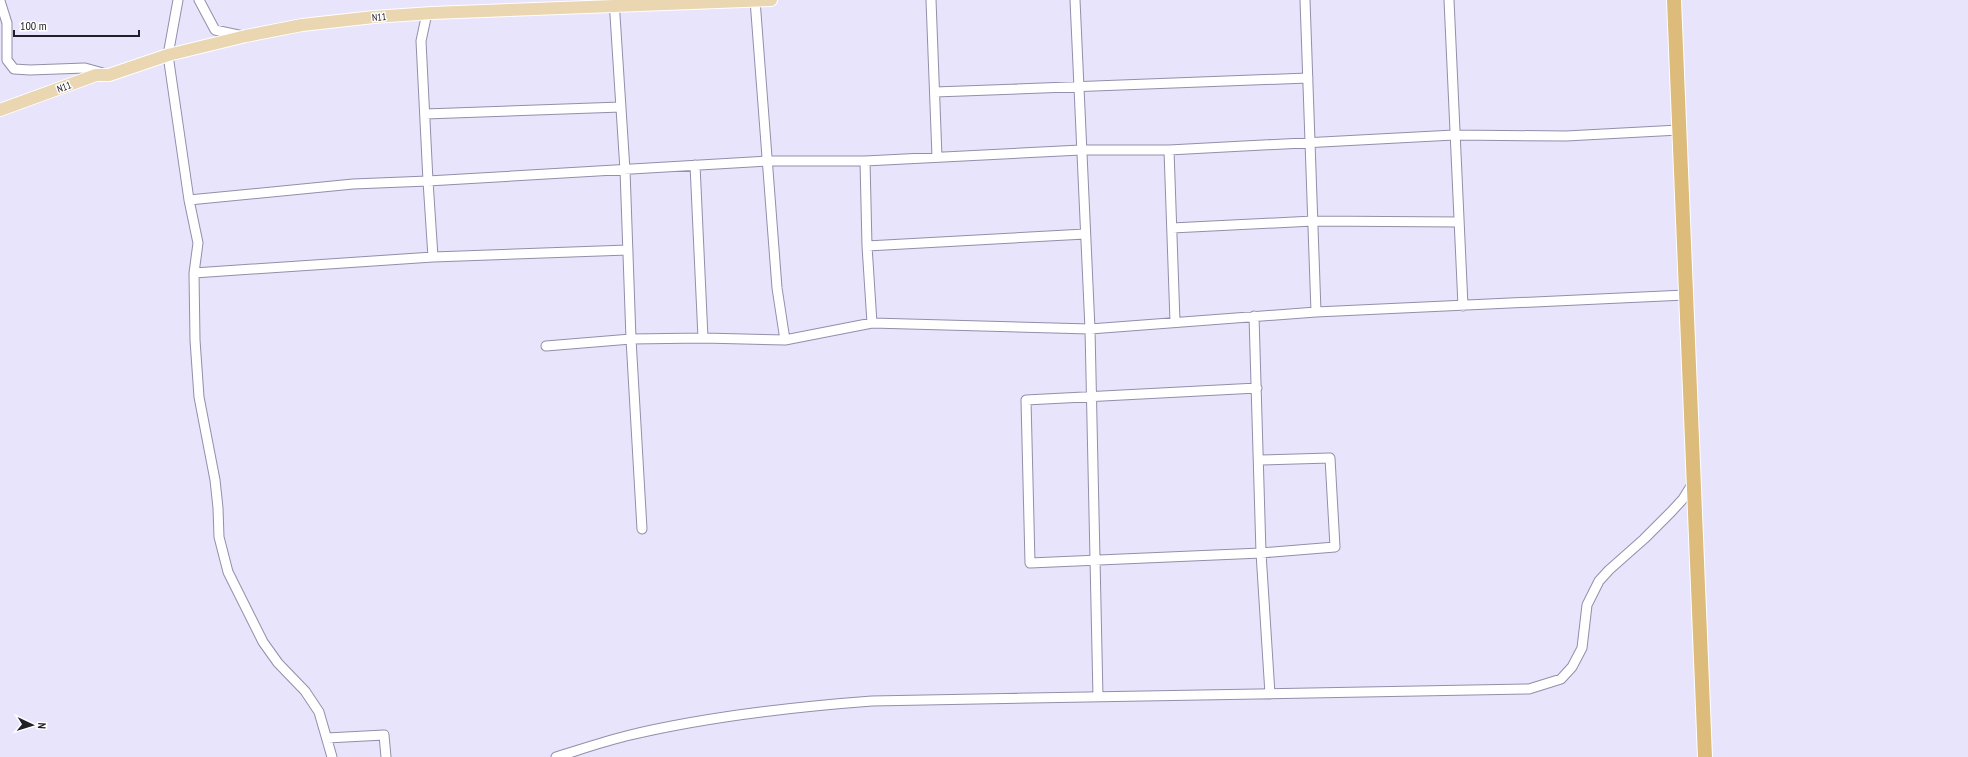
<svg xmlns="http://www.w3.org/2000/svg" width="1968" height="757" viewBox="0 0 1968 757" font-family="'PT Sans Narrow',sans-serif">
  <style>
    .lines { fill: none; stroke-linecap: round; stroke-linejoin: round }
    .minor-casing { stroke: #938eaa; stroke-width: 11 }
    .major-casing { stroke: #fff; stroke-width: 14 }
    .highway-casing { stroke: #fff; stroke-width: 16 }
    .minor { stroke: #fff; stroke-width: 9 }
    .major { stroke: #ead6b0; stroke-width: 12 }
    .highway { stroke: #dcbb7b; stroke-width: 14 }
    .labels { text-anchor: middle; dominant-baseline: central; stroke-width: 3; stroke-linejoin: round; paint-order: stroke }
    .street-label { font-size: 10px; fill: #21202a; stroke: #fff }
  </style>
  <rect width="100%" height="100%" fill="#e7e4fc"/>
  <g class="lines">
    <g class="minor-casing">
      <path id="minor" d="M 178,0 L 168,55 L 189,200 L 198,243 L 194,273 L 195,340 L 199,397 L 215,480 L 218,508 L 219,537 L 228,572 L 263,642 L 278,663 L 305,691 L 319,712 L 332,757
        M 199,0 L 215,30 L 243,36
        M 614,0 L 625,170 L 631,339 L 642,529
        M 755,0 L 777,288 L 785,340
        M 931,0 L 937,157
        M 1075,0 L 1090,329 L 1098,697
        M 1305,0 L 1316,312
        M 1449,0 L 1463,306
        M 0,1 L 7,23 L 7,60 L 14,69 L 30,70 L 85,68 L 103,73
        M 935,92 L 1308,78
        M 425,114 L 621,107
        M 1169,150 L 1175,322
        M 865,161 L 867,246 L 872,323
        M 695,165 L 703,338
        M 189,200 L 353,184 L 428,181 L 421,41 L 427,13
        M 1172,228 L 1313,221 L 1459,222
        M 867,246 L 1085,234
        M 433,257 L 428,181 L 768,161 L 865,161 L 1081,150 L 1169,150 L 1454,135 L 1566,136 L 1679,130
        M 194,273 L 433,257 L 628,250
        M 1254,316 L 1261,553 L 1270,694
        M 546,346 L 631,339 L 703,338 L 785,340 L 872,323 L 1090,329 L 1316,312 L 1685,295
        M 1257,388 L 1026,400 L 1030,563 L 1261,553 L 1335,547 L 1330,458 L 1259,460
        M 327,738 L 384,735 L 386,757
        M 556,757 C 579,750 602,742 626,736 C 704,717 792,707 872,701 L 1529,689 L 1561,679 L 1572,667 L 1582,648 L 1587,605 L 1599,581 L 1609,570 L 1644,539 L 1671,512 L 1683,499 L 1693,483"/>
    </g>
    <g class="major-casing">
      <path id="major" d="M 0,110 L 96,75 L 109,75 L 168,55 L 246,36 L 302,25 L 374,17 L 432,13 L 771,0"/>
    </g>
    <g class="highway-casing">
      <path id="highway" d="M 1674,0 L 1705,757"/>
    </g>
    <use href="#minor" class="minor"/>
    <use href="#major" class="major"/>
    <use href="#highway" class="highway"/>
  </g>
  <g class="labels">
    <g class="street-label">
      <text transform="translate(379 17) rotate(-5)">N11</text>
      <text transform="translate(64 87) rotate(-20)">N11</text>
    </g>
  </g>
  <g transform="translate(32 725) rotate(94)" stroke="#ffffff" stroke-width="3" paint-order="stroke">
  <path d="M0-3L7 15L0 10L-7 15Z" fill="#21202a"/>
  <text y="-6" font-size="11" font-weight="bold" text-anchor="middle" fill="#21202a">N</text>
  </g>
  <path d="M14 30v6h125v-6" fill="none" stroke="#21202a" stroke-width="2"/>
  <text x="20" y="30" font-size="12" fill="#21202a" stroke="#ffffff" stroke-width="3" paint-order="stroke">100 m</text>
</svg>
